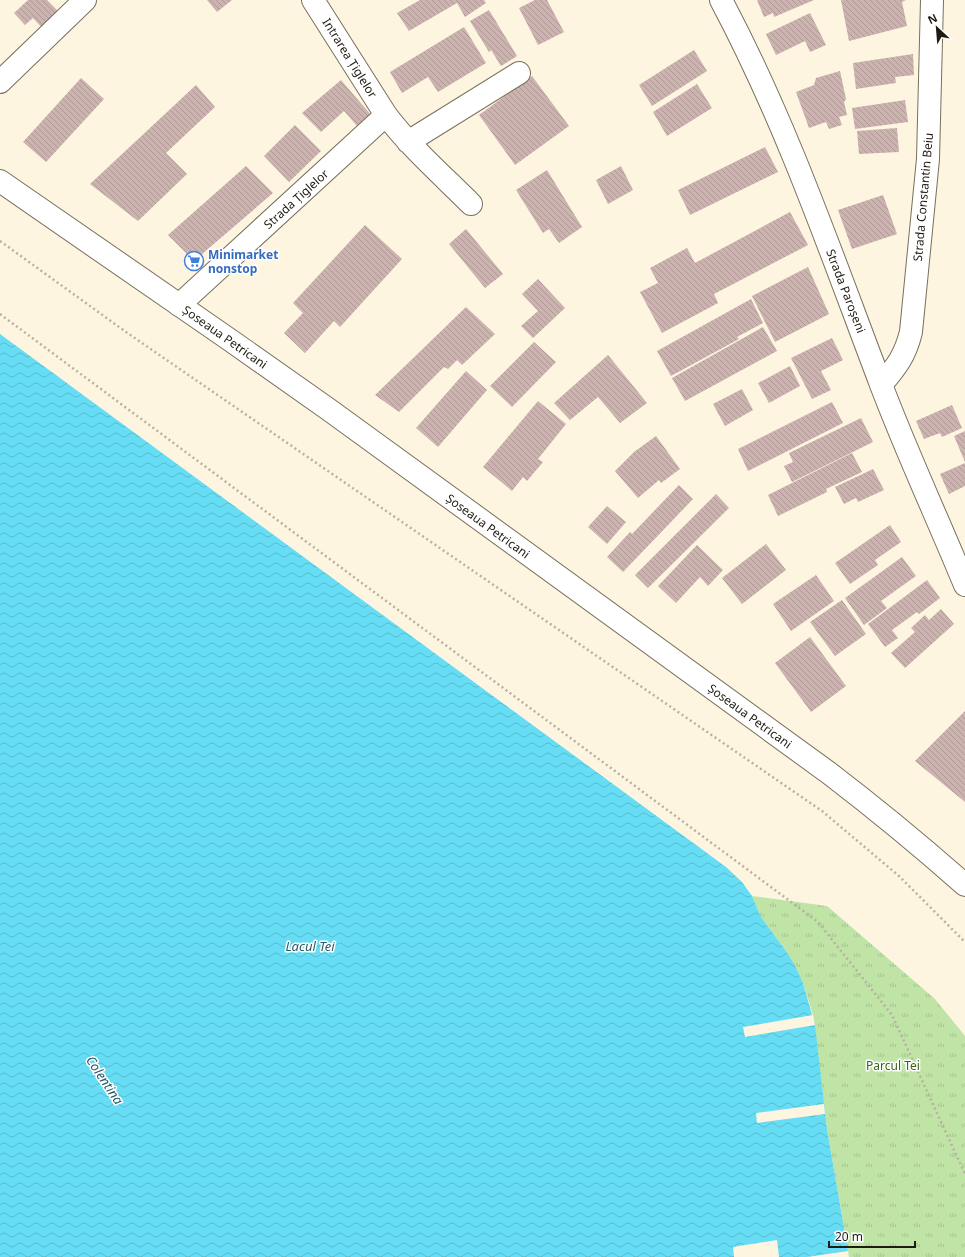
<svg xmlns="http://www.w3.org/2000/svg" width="965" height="1257" viewBox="0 0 965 1257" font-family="'Noto Sans',sans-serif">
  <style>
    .park { fill: url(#park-tufts) }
    .water { fill: url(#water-waves) }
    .pier { fill: #fdf5df }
    .building { fill: url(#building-back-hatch) }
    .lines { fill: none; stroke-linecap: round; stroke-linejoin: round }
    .minor-casing { stroke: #78705d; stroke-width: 24 }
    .secondary-casing { stroke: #78705d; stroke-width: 24 }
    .path { stroke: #b7b19f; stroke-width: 2.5; stroke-dasharray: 2 3; stroke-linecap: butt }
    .minor { stroke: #fff; stroke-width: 22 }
    .secondary { stroke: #fff; stroke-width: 22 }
    .labels { text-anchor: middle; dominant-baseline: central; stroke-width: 3; stroke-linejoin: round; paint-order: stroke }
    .street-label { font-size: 12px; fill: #1e1b13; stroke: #fff }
    .shop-label { font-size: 12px; font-weight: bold; fill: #366cbe; stroke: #fff; text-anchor: start }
    .park-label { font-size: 12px; fill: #3b6217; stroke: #fff }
    .water-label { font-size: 13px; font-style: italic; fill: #295b65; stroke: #fff }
  </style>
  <defs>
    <pattern id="park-tufts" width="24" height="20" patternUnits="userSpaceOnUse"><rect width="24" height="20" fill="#bfe4a6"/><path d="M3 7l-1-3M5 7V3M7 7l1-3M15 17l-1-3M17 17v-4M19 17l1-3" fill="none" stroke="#a4c38e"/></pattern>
    <pattern id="water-waves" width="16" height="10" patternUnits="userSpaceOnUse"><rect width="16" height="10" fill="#66ddf4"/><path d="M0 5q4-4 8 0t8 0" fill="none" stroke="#58bdd0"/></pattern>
    <pattern id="building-back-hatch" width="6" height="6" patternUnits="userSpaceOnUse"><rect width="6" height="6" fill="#ccb3af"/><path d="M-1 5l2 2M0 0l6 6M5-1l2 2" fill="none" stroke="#af9996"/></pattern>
  </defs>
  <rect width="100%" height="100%" fill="#fdf5df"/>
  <path class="park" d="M 752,896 L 827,906 L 935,999 L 965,1036 L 965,1257 L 849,1257 L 827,1129 L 813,1015 L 803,983 L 786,951 L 761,917 Z"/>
  <path class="water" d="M 0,334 L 726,867 L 742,882 L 752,896 L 761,917 L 786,951 L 794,964 L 803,983 L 815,1025 L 827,1129 L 849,1257 L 0,1257 Z"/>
  <path class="pier" d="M 813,1015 L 815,1025 L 745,1037 L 743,1027 Z
    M 824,1104 L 825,1114 L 757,1123 L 756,1113 Z
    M 777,1240 L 779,1257 L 734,1257 L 733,1247 Z
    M 848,1251 L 849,1257 L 807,1257 Z"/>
  <path class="building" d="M 28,0 L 47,0 L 61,14 L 44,30 L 33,18 L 25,25 L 14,13 Z
    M 207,0 L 232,0 L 217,12 Z
    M 420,0 L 484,0 L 486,3 L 465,17 L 457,3 L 409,31 L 397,13 Z
    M 535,0 L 547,0 L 564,32 L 538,45 L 519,8 Z
    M 757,0 L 814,0 L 774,17 L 773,13 L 764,17 Z
    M 841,0 L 906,0 L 902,2 L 907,26 L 849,41 Z
    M 489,10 L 517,56 L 501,66 L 491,50 L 489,52 L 470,21 Z
    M 810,13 L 826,45 L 810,52 L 805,41 L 776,55 L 766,34 Z
    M 464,27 L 486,63 L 438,92 L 428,77 L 402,93 L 390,72 Z
    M 694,50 L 707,71 L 652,106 L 639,85 Z
    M 913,54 L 914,75 L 895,77 L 896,83 L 856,89 L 853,63 Z
    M 840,71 L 846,99 L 844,102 L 847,115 L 839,117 L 842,125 L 829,129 L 826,122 L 809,128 L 796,92 L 814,85 L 816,78 Z
    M 532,76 L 569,126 L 515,165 L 479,115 Z
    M 81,78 L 104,99 L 46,162 L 23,142 Z
    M 341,80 L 371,115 L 358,127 L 344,111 L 321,132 L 302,113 Z
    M 697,84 L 712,108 L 667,136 L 653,112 Z
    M 196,85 L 215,107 L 166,153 L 187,174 L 138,221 L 90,184 Z
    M 905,100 L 908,122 L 855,129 L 852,108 Z
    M 295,125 L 321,151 L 289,182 L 264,156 Z
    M 897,128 L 899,152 L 859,154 L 857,131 Z
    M 765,147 L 778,172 L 690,215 L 678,190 Z
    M 246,166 L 273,193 L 194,261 L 168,235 Z
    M 621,166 L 633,190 L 608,204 L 596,180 Z
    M 547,170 L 582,227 L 559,243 L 549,229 L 543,233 L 516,190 Z
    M 883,195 L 897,234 L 852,249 L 838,210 Z
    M 790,212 L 808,245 L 714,294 L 718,303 L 662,333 L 640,292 L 658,283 L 650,268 L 687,248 L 695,263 Z
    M 365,225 L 402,259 L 340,327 L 334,321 L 305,353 L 284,333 L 303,313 L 293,303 Z
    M 466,229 L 503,274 L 485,288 L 449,244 Z
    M 808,267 L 829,314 L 775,342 L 752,296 Z
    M 538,279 L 565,308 L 533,338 L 521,326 L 538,311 L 522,294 Z
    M 751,299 L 763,323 L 737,337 L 739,339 L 671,376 L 657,351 Z
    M 466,307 L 495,334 L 462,365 L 457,360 L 448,369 L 444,367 L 399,412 L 375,395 Z
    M 763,327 L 777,351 L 685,401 L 672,378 Z
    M 832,338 L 843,360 L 821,371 L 831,390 L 812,399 L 791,358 Z
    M 534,342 L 556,362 L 512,407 L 490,386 Z
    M 608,355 L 647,403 L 620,423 L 598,397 L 570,420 L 554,403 Z
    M 790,366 L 800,386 L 769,403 L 758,383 Z
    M 466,371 L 487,390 L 438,447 L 416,428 Z
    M 742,389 L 753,410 L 725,426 L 713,404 Z
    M 538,401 L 566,424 L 538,459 L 543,462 L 527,481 L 523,477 L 512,491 L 483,467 Z
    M 832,402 L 843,423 L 748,471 L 738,449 Z
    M 952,405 L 962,428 L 942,437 L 940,433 L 924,439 L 916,421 Z
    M 861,418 L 873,442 L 792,482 L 784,466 L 793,462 L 789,453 Z
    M 965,431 L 965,462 L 954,436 Z
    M 656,436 L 680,469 L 661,483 L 659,480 L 638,498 L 615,471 L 634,452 Z
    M 852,453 L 862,472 L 826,489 L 827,492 L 778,516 L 768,495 Z
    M 965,463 L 965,486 L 949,494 L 940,474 Z
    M 873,469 L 884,490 L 858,502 L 856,498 L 844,504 L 835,487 Z
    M 679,485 L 693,499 L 623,572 L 607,557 L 630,532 L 632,534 Z
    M 716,494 L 729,508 L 648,588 L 635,575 Z
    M 607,506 L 626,522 L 607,544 L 588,527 Z
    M 890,525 L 901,542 L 875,560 L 878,565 L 850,584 L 835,563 Z
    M 766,544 L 786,570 L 742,604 L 722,578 Z
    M 697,545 L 723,570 L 708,586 L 700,577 L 676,603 L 658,586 Z
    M 902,557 L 916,576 L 881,601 L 887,608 L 864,625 L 845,598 Z
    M 816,575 L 834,601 L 791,631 L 773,604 Z
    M 927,580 L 940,598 L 919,614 L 917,612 L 892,630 L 898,638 L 885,647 L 868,624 Z
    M 842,600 L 866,634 L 835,656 L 810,622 Z
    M 941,609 L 954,624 L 905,668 L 891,653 L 915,632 L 911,628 L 925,615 L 929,620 Z
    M 810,637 L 846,686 L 811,712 L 775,663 Z
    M 965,711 L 965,802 L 915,761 Z"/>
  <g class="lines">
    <g class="minor-casing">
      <path id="minor" d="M 313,0 L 386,115 C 411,148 442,175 471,204
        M 721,0 C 786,122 831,253 880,382 C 906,451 937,517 965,585
        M 0,82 L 85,0
        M 408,142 L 519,73
        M 179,305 L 386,115
        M 881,385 C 897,366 905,356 911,332 L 928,159 L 932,0"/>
    </g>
    <g class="secondary-casing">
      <path id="secondary" d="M 0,181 L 230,340 L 328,409 L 829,773 C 876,809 921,846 965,885"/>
    </g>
    <path class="path" d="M 0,241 L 126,332 L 822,811 L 899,876 L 965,942
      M 0,314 L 818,922 L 892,1015 L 965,1174"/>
    <use href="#minor" class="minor"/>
    <use href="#secondary" class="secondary"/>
  </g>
  <defs>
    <g id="supermarket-ring" transform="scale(1)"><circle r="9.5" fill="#fff" stroke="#3f7fe0" stroke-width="1.5"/><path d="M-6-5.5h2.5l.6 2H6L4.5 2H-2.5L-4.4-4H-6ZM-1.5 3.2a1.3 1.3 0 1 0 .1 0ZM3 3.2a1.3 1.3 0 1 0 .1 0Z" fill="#3f7fe0"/></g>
  </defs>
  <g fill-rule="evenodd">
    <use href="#supermarket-ring" x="194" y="261"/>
  </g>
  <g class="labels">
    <g class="street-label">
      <text transform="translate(350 58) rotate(58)">Intrarea Țiglelor</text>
      <text transform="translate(923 197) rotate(-85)">Strada Constantin Beiu</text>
      <text transform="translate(296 199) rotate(-42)">Strada Țiglelor</text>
      <text transform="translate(846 291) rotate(69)">Strada Paroșeni</text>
      <text transform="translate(225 337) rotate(35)">Șoseaua Petricani</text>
      <text transform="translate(488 526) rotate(36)">Șoseaua Petricani</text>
      <text transform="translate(750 716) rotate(36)">Șoseaua Petricani</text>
    </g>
    <g class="shop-label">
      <text x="208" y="254">Minimarket<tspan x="208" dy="14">nonstop</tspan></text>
    </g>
    <g class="park-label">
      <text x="893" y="1065">Parcul Tei</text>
    </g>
    <g class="water-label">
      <text x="310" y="946">Lacul Tei</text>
      <text transform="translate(105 1080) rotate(56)">Colentina</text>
    </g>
  </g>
  <g transform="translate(937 28) rotate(334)" stroke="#ffffff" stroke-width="3" paint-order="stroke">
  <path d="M0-3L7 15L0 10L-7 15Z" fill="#1e1b13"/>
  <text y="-6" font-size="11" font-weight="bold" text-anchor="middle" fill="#1e1b13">N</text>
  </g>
  <path d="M829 1241v6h86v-6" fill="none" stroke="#1e1b13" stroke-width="2"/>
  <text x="835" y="1241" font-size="12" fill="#1e1b13" stroke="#ffffff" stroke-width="3" paint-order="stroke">20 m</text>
</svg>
